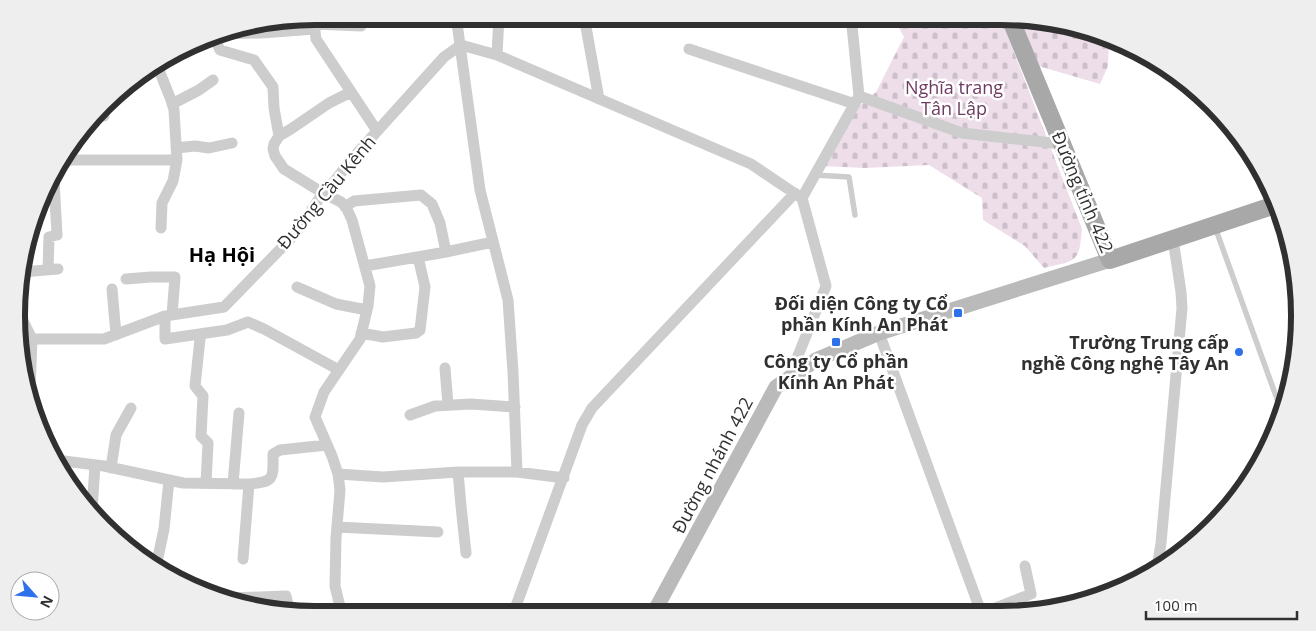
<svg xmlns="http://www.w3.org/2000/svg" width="1316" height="631" viewBox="0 0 1316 631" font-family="'Open Sans',sans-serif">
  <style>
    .cemetery { fill: url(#cemetery-stones) }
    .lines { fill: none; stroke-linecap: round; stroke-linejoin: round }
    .lane { stroke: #cdcdcd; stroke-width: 5.5 }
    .street { stroke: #cdcdcd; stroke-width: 11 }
    .secondary { stroke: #bababa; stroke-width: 15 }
    .primary { stroke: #a8a8a8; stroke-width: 18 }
    .poi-dot { fill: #2e71eb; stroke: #fff; stroke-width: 2 }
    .labels { text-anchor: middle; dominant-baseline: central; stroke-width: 5; stroke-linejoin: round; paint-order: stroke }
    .park-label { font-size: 18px; fill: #6e3b61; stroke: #fff }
    .street-label { font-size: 18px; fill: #303030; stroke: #fff }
    .poi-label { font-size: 18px; font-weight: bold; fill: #303030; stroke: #fff; text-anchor: end }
    .quarter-label { font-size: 20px; font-weight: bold; fill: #000; stroke: #fff }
    .rim { fill: none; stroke: #303030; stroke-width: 6 }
  </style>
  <defs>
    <pattern id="cemetery-stones" width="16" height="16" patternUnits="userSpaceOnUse" patternTransform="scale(1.25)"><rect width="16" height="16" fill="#eddeea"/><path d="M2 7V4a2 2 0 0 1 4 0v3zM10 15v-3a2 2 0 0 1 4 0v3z" fill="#ccbfc9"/></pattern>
  </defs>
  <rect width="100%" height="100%" fill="#fff"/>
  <path class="cemetery" d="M 882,16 L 1000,16 L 1082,229 C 1079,263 1077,260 1044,268 L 1025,246 L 983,220 L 982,198 L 929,165 L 865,168 L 822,166 L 853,112 L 876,92 L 904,37 L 899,28 L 882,22 Z
    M 1019,20 L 1109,38 L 1108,66 L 1100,84 L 1035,65 Z"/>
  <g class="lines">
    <path class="lane" d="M 814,175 L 849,177 L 855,215
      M 1215,227 L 1281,410"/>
    <path class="street" d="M 456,16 L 480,190 L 508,300 L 513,372 L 517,472
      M 584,16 L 599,99
      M 748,16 L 756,19 L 760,16
      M 313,17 L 316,39 L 377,131
      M 314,24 L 361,26 L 362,16
      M 215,34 L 261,33 L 315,29
      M 213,35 L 220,50 L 254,60 L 273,87 L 274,108 L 279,136 L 274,144 L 273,149 L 275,156 L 284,169 L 323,193 L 341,202 L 346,207 L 352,220 L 370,286 L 368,306 L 360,339 L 324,392 L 315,417 L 332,456 L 338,474 L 340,490 L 336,538 L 335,586 L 342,615
      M 461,45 L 497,55 L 751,164 L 800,197
      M 689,49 L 855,104
      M 497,55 L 499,16
      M 157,65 L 171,100 L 174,110 L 177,160 L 173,181 L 162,203 L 161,228
      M 859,96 L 962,133 L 1062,144
      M 172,104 L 199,90 L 213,80
      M 98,116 L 104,116
      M 279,136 L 291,129 L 329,103 L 351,92
      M 176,148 L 195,146 L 209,148 L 232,143
      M 62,160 L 177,160
      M 345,207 L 354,201 L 421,195 L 432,204 L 440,223 L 446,252
      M 365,266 L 446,252 L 493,242
      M 48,270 L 49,237 L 57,235 L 54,180
      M 22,272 L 58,269
      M 126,279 L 151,277 L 175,277 L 172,315
      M 297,287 L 336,304 L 367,310
      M 112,289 L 116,335
      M 20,315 L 32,339 L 30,390
      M 165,316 L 165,339 L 227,330 L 248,322 L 264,329 L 339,370
      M 361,333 L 383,337 L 416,333 L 420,330 L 425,287 L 418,257
      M 879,333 L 981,612
      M 32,339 L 104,339 L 165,316 L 224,307 L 296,233 L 323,193 L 333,183 L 352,159 L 444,57 L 461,45
      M 200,339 L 195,386 L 203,396 L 201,436 L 208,443 L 206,483
      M 445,368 L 448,405
      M 789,378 L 826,286 L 802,198 L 859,96 L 851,16
      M 410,415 L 435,406 L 471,404 L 515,407
      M 56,460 L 104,466 L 183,483 L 249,484 C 276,482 273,477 273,454 L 280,450 L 327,445
      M 111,468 L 116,435 L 131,408
      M 458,472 L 461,506 L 466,553
      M 338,474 L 383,477 L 458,472 L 517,472 L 564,478
      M 233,484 L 239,413
      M 92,511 L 95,465
      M 337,527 L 438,532
      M 243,559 L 249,484
      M 157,562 L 164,529 L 169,480
      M 1157,568 L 1161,543 L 1182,308 L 1181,292 L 1173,239
      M 230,598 L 286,596 L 289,609
      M 985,612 L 1031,594 L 1025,566
      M 513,614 L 582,425 L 592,408 L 795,193"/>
    <path class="secondary" d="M 653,614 L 776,387 L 816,360 L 879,333 L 1110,260"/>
    <path class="primary" d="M 1010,18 L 1110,260 L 1278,204"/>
  </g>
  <g class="poi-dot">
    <rect x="953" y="308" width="10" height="10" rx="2.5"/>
    <rect x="831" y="337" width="10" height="10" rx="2.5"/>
    <circle cx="1239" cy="352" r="5"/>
  </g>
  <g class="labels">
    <g class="park-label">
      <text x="954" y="87">Nghĩa trang<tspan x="954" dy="21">Tân Lập</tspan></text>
    </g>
    <g class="street-label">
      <text transform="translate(326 192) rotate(-50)">Đường Cầu Kênh</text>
      <text transform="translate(1083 192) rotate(67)">Đường tỉnh 422</text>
      <text transform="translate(712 465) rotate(-62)">Đường nhánh 422</text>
    </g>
    <g class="poi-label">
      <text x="948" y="303">Đối diện Công ty Cổ<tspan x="948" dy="21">phần Kính An Phát</tspan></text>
      <text x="1229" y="342">Trường Trung cấp<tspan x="1229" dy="21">nghề Công nghệ Tây An</tspan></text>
      <text x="836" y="361" text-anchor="middle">Công ty Cổ phần<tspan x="836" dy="21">Kính An Phát</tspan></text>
    </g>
    <g class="quarter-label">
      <text x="222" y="254">Hạ Hội</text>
    </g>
  </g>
  <path d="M0 0H1316V631H0ZM315 25H1001A290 290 0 0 1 1291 315V316A290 290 0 0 1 1001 606H315A290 290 0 0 1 25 316V315A290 290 0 0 1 315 25Z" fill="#eee" fill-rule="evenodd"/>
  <path class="rim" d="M315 25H1001A290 290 0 0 1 1291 315V316A290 290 0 0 1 1001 606H315A290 290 0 0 1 25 316V315A290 290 0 0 1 315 25Z"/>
  <g transform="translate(35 596) rotate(117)"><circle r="24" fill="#ffffff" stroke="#acacac"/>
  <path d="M0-4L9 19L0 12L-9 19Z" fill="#2e71eb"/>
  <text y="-8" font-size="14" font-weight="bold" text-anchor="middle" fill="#303030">N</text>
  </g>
  <path d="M1146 611v8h151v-8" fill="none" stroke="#303030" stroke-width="2.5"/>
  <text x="1154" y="611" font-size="15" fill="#303030" stroke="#ffffff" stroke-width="4" paint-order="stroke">100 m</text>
</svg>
